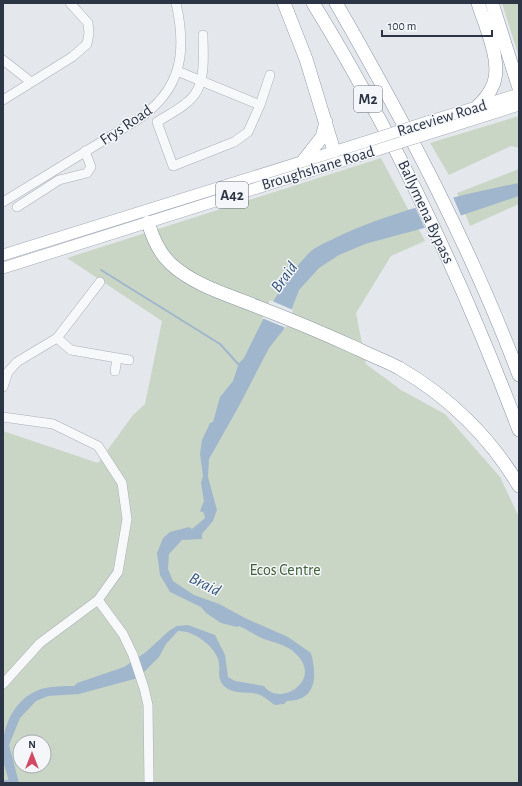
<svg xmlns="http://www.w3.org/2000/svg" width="522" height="786" viewBox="0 0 522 786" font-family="'Alegreya Sans',sans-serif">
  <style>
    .green { fill: #cad6c5; fill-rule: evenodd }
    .water { fill: #9fb6cc }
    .pier { fill: #e4e7ec }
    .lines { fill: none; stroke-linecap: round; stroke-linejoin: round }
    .stream { stroke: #9fb6cc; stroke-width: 2 }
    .minor-casing { stroke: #a9aeb7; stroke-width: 10 }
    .major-casing { stroke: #a3acb8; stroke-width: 12 }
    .highway-casing { stroke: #8b95a3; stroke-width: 14 }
    .minor { stroke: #f7f8fa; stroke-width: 9 }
    .major { stroke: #fff; stroke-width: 11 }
    .highway { stroke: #fff; stroke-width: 13 }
    .major-bridge-casing { stroke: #a3acb8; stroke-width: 12; stroke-linecap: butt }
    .major-bridge { stroke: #fff; stroke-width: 11 }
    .labels { text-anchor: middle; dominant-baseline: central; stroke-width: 3; stroke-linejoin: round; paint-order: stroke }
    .shield { fill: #f4f6f9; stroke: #676f7b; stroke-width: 1 }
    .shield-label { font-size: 15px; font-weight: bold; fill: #2b3545 }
    .street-label { font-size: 16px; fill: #2b3545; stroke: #f4f6f9 }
    .park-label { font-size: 16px; fill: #416138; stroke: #f4f6f9 }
    .water-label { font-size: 17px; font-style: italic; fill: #34567a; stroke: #f4f6f9 }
  </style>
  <rect width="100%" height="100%" fill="#e4e7ec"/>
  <path class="green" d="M 502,3 L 519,3 L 519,57 Z
    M 519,116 L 519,148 L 511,146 L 449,175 L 430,143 Z
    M 381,158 L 425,241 L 391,256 L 356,313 L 366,364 L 401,390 L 445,414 L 500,477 L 519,517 L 519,783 L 3,783 L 3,431 L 98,463 L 133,415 L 145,404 L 162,321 L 67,258 ZM 20,742 L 44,742 L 44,766 L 20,766 Z
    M 519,169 L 519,204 L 470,226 L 457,193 Z"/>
  <path class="water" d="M 519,183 L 519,196 L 424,228 L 365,244 L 339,255 L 319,268 L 299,290 L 284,329 L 269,348 L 239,406 L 209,459 L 208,477 L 217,510 L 213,521 L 202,534 L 202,539 L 182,540 L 169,554 L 168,569 L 173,581 L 194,595 L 219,604 L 247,619 L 288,637 L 311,653 C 317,676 317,701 287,701 L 284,704 L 275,705 C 270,702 263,695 257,694 C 246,691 233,695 224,686 C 217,678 220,672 219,663 C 217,647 193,630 178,631 L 166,644 L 159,657 L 138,678 L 79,694 L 48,696 L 36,701 L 20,718 L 9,745 L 19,783 L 9,783 C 8,775 4,767 3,759 C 0,731 12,699 41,689 C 52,686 63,686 74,686 L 77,683 L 124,667 L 146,652 L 170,630 L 177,626 L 188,625 L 215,635 L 225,655 L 228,677 L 235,681 L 264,686 C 279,708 325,680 295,653 C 288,646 276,643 267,640 C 258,637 248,630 239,626 L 237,627 L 221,623 L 206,613 L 201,607 L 170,592 L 160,575 L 157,553 L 163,538 L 170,532 L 189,527 L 192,529 L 205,518 L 204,513 L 200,511 L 204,501 L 201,483 L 203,476 L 200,454 L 202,440 L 210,423 L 213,422 L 220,397 L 233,381 L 239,363 L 244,358 C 262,321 280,283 309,253 C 315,247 325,243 333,239 C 388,212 459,195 519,183 Z"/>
  <path class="pier" d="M 453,197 L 462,218 L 426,230 L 415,207 Z
    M 270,300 L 293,310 L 286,328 L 262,318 Z"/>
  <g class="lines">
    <path class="stream" d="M 101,270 L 220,344 L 239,365
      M 4,781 L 10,781"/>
    <g class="minor-casing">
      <path id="minor" d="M 203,35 C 203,52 206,79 195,94 C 187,106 169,114 157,122 L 173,166 L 234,142 L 248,132 L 260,105
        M 3,60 L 31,82
        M 177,71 L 260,105 L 270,75
        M 3,100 L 72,57 L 87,44 L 89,33 L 88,23 L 70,3
        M 3,202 L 137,120 C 182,90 187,52 176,3
        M 17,207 L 59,180 L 87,173 L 91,167 L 85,151
        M 57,338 L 71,350 L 129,360
        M 115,371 L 117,358
        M 3,387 L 8,372 L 17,362 L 57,338 L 100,282
        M 3,417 L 53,424 L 98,446 L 122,483 L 127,519 L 118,572 L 98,600 L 40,643 L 3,684
        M 98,600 L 123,634 L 133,655 L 144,688 L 148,705 L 149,783"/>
    </g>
    <g class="major-casing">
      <path id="major" d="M 427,122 L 519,94
        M 434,132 L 519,105
        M 3,255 L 365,142
        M 3,268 L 371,152"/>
    </g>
    <g class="highway-casing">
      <path id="highway" d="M 284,3 L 306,59 L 334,151
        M 313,3 C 396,138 463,282 519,430
        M 336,3 C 405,123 470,245 519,375
        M 492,3 L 519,88
        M 477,107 C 483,101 489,95 492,87 C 504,65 485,26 478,3
        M 304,160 L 322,137 L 326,122
        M 148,222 C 152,236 160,254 171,264 C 195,286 229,295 258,307 C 292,320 325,334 358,349 C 372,356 386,361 399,368 C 448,396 491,438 519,486"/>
    </g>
    <use href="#minor" class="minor"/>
    <use href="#major" class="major"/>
    <use href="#highway" class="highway"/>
    <g class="major-bridge-casing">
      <path id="major-bridge" d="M 365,142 L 427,122
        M 371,152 L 434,132"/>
    </g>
    <use href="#major-bridge" class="major-bridge"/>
  </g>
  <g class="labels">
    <g class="shield">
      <rect x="354" y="86" width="28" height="26" rx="3"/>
      <rect x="216" y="182" width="32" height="26" rx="3"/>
    </g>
    <g class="shield-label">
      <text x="368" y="99">M2</text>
      <text x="232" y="195">A42</text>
    </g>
    <g class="street-label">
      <text transform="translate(442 118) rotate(-17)">Raceview Road</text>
      <text transform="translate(126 125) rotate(-34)">Frys Road</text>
      <text transform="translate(318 168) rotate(-17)">Broughshane Road</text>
      <text transform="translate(426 212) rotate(65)">Ballymena Bypass</text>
    </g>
    <g class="park-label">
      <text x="285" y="570">Ecos Centre</text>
    </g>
    <g class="water-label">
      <text transform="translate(284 277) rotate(-54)">Braid</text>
      <text transform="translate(205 584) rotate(27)">Braid</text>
    </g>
  </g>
  <rect width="522" height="786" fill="none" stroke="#2b3545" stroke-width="8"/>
  <g transform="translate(32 754)"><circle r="19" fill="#f4f6f9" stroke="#a4a9b1"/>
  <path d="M0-3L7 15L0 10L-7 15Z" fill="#d14962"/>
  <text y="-6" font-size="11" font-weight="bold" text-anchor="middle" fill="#2b3545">N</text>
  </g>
  <path d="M382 30v6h110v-6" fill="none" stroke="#2b3545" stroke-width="2"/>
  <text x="388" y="30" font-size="12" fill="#2b3545" stroke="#f4f6f9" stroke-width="3" paint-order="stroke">100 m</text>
</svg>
